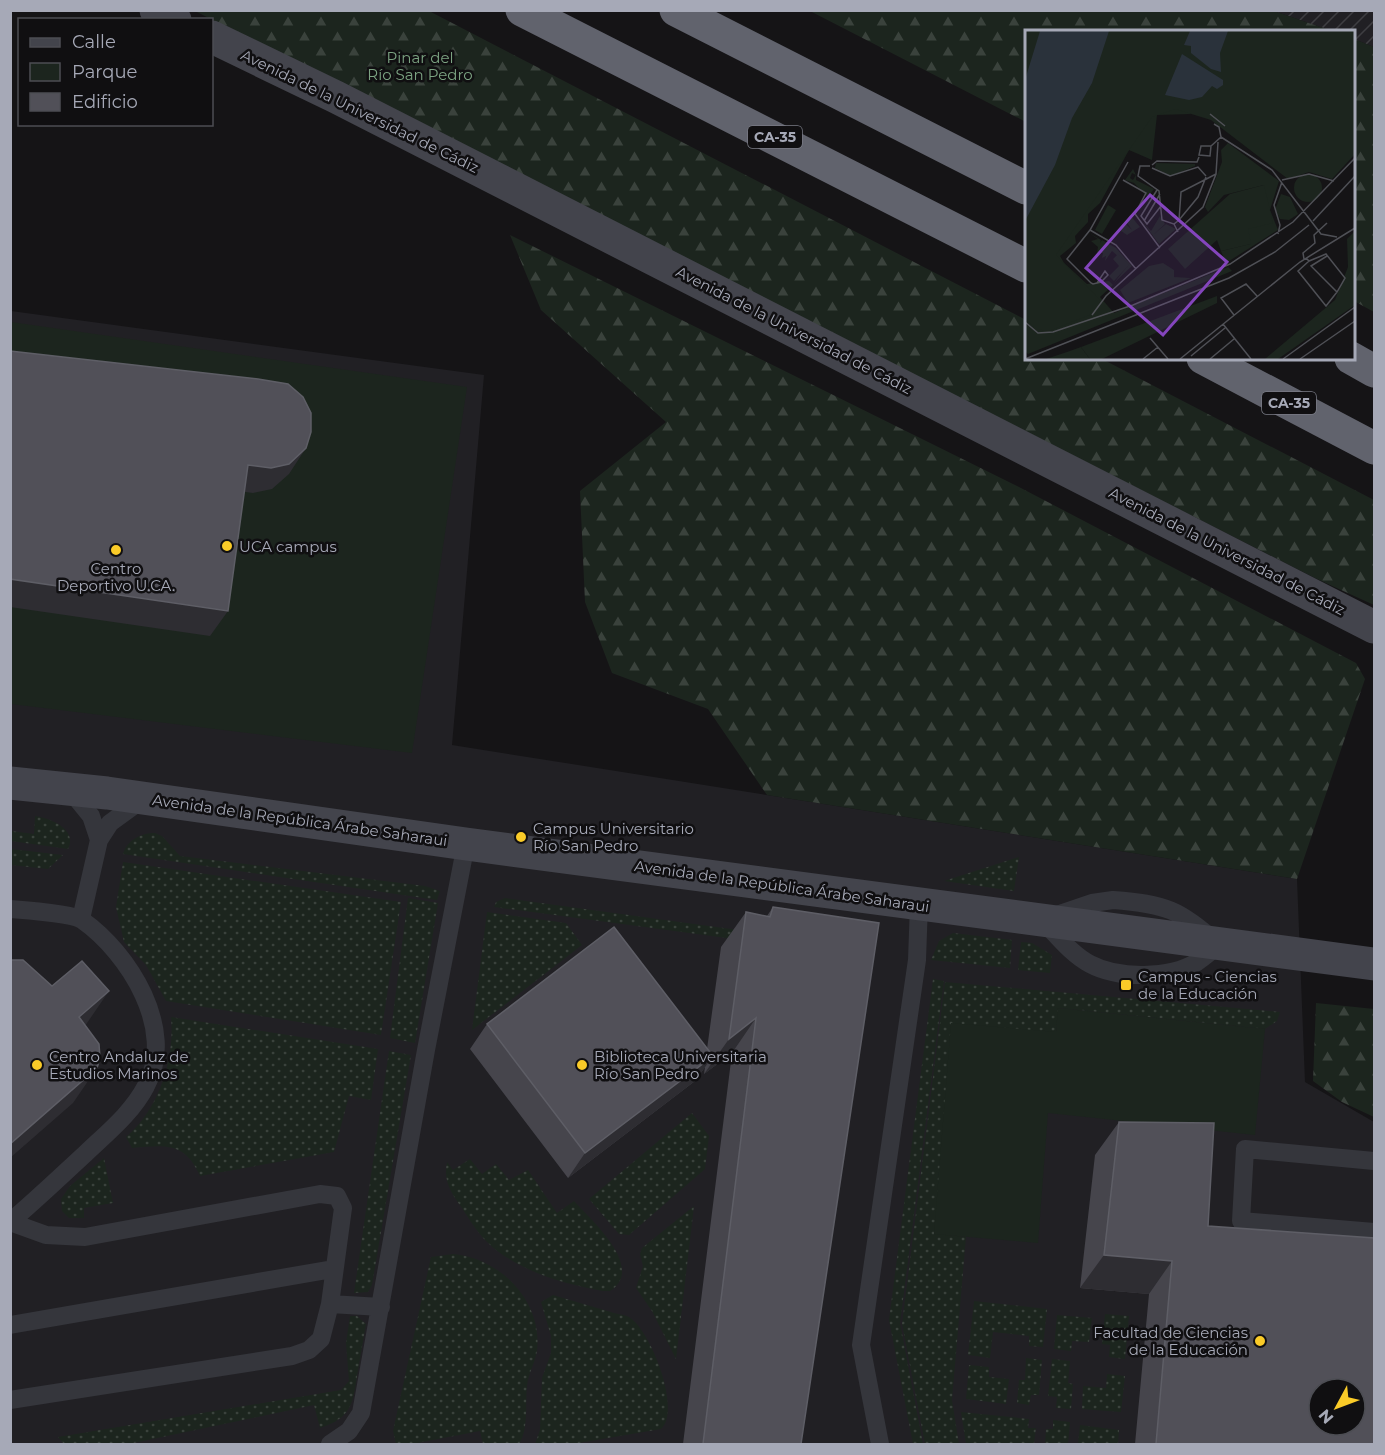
<svg xmlns="http://www.w3.org/2000/svg" width="1385" height="1455" viewBox="0 0 1385 1455" font-family="Montserrat,sans-serif">
  <style>
    .built { fill: #212024; fill-rule: evenodd }
    .industrial { fill: url(#industrial-furrows) }
    .grass { fill: url(#grass-dots) }
    .forest { fill: url(#forest-firs) }
    .park { fill: #1c251e }
    .lines { fill: none; stroke-linecap: round; stroke-linejoin: round }
    .lane { stroke: #35363c; stroke-width: 18 }
    .secondary { stroke: #43444c; stroke-width: 33 }
    .highway { stroke: #61636d; stroke-width: 33 }
    .wall { fill: #46454c }
    .shaded-wall { fill: #2e2d32 }
    .building { fill: #515058; stroke: #5e5e66; stroke-width: 1.5; fill-rule: evenodd }
    .poi-dot { fill: #facb28; stroke: #100f11; stroke-width: 2 }
    .labels { text-anchor: middle; dominant-baseline: central; stroke-width: 5; stroke-linejoin: round; paint-order: stroke }
    .shield { fill: #100f11; stroke: #797b85; stroke-width: 1.5 }
    .shield-label { font-size: 14px; font-weight: bold; fill: #a6a9b7 }
    .park-label { font-size: 15px; fill: #7ca382; stroke: #100f11 }
    .street-label { font-size: 15px; fill: #a6a9b7; stroke: #100f11 }
    .poi-label { font-size: 15px; fill: #a6a9b7; stroke: #100f11; text-anchor: start }
    .inset-road { fill: none; stroke: #4f5056; stroke-width: 1.5 }
    .view { fill: #8445bd; fill-opacity: 0.15; stroke: #8445bd; stroke-width: 3 }
    .inset-edge { fill: none; stroke: #a6a9b7; stroke-width: 3 }
  </style>
  <defs>
    <pattern id="industrial-furrows" width="10" height="10" patternUnits="userSpaceOnUse" patternTransform="scale(1.5)"><rect width="10" height="10" fill="#212024"/><path d="M-1 1l2-2M0 10L10 0M9 11l2-2" fill="none" stroke="#3e3e42"/></pattern>
    <pattern id="grass-dots" width="8" height="8" patternUnits="userSpaceOnUse" patternTransform="scale(1.5)"><rect width="8" height="8" fill="#1c251e"/><path d="M2 2h.1M6 6h.1" fill="none" stroke="#3a423c" stroke-width="1.8" stroke-linecap="round"/></pattern>
    <pattern id="forest-firs" width="22" height="20" patternUnits="userSpaceOnUse" patternTransform="scale(1.5)"><rect width="22" height="20" fill="#1c251e"/><path d="M5 1l3.5 6h-7zM16 11l3.5 6h-7z" fill="#3a423c"/></pattern>
  </defs>
  <rect width="100%" height="100%" fill="#151416"/>
  <path class="built" d="M 11,311 L 484,375 L 452,745 L 1297,879 L 1305,1082 L 1374,1122 L 1374,1444 L 11,1444 ZM 1319,1389 L 1355,1389 L 1355,1425 L 1319,1425 Z"/>
  <path class="industrial" d="M 1274,11 L 1374,11 L 1374,47 L 1354,39 L 1354,32 L 1332,31 Z"/>
  <path class="grass" d="M 35,816 C 50,818 78,829 68,849 L 11,841 L 11,831 L 34,834 Z
    M 155,833 L 162,836 L 180,856 L 425,886 L 440,891 L 437,900 L 123,854 C 127,840 141,833 155,833 Z
    M 11,849 L 63,855 L 48,869 L 11,865 Z
    M 1019,857 L 1014,891 L 944,881 Z
    M 123,862 L 401,902 L 381,1035 L 166,1001 L 146,965 L 124,942 L 116,907 Z
    M 408,898 L 438,903 L 415,1043 L 390,1038 Z
    M 505,898 L 760,933 L 764,943 L 494,907 L 496,902 Z
    M 487,912 L 566,923 L 582,945 L 472,1030 Z
    M 953,933 L 1012,940 L 1010,968 L 931,960 L 939,941 Z
    M 1021,942 L 1032,943 L 1052,955 L 1050,973 L 1018,970 Z
    M 933,979 L 944,981 L 900,1323 L 923,1444 L 913,1444 L 889,1320 Z
    M 945,982 L 1280,1012 L 1277,1021 L 1265,1029 L 1059,1008 L 1056,1033 L 934,1233 L 966,1237 L 952,1400 L 959,1444 L 925,1444 L 902,1324 Z
    M 171,1017 L 378,1049 L 371,1100 L 349,1096 L 334,1152 L 200,1176 C 185,1142 166,1145 132,1148 L 126,1137 C 159,1109 175,1059 171,1017 Z
    M 389,1051 L 411,1055 L 372,1285 L 368,1292 L 354,1293 Z
    M 692,1113 L 709,1136 L 705,1169 L 629,1235 L 619,1234 L 589,1199 Z
    M 104,1158 L 113,1203 L 84,1208 L 84,1218 L 69,1218 L 62,1211 L 61,1199 L 70,1186 Z
    M 470,1159 L 482,1174 L 496,1164 L 509,1180 L 528,1170 L 557,1213 L 574,1201 C 592,1221 646,1268 610,1291 L 603,1291 C 564,1284 516,1271 486,1241 C 477,1232 469,1219 462,1208 C 451,1193 443,1181 447,1162 L 453,1170 Z
    M 694,1206 L 676,1359 L 652,1311 L 636,1288 L 643,1266 L 640,1254 L 642,1248 Z
    M 453,1254 C 500,1258 543,1301 537,1351 C 535,1363 528,1374 527,1386 C 525,1404 529,1429 519,1444 L 483,1444 L 480,1431 L 412,1444 L 396,1444 L 393,1431 L 431,1257 Z
    M 553,1295 C 572,1301 591,1306 611,1312 C 616,1314 623,1314 629,1317 C 650,1329 682,1410 661,1429 L 573,1444 L 535,1444 L 540,1430 L 542,1378 L 551,1353 L 551,1336 L 541,1302 Z
    M 974,1301 L 1047,1309 L 1043,1347 L 1029,1346 L 1029,1336 L 993,1332 L 990,1358 L 968,1355 Z
    M 1105,1314 L 1129,1316 L 1125,1359 L 1109,1357 L 1110,1345 L 1102,1344 Z
    M 1057,1315 L 1092,1318 L 1089,1342 L 1072,1341 L 1071,1351 L 1054,1349 Z
    M 350,1316 L 357,1316 L 366,1324 C 363,1341 360,1358 357,1376 C 353,1404 351,1418 320,1428 L 314,1405 L 129,1444 L 64,1444 L 58,1437 L 341,1390 L 349,1381 L 346,1343 Z
    M 1026,1358 L 1042,1360 L 1039,1395 L 1031,1395 L 1029,1405 L 1017,1403 L 1019,1380 L 1025,1380 Z
    M 1052,1359 L 1070,1361 L 1068,1383 L 1073,1384 L 1071,1409 L 1056,1408 L 1057,1397 L 1048,1396 Z
    M 969,1365 L 989,1367 L 989,1377 L 1009,1379 L 1006,1404 L 966,1399 Z
    M 1107,1374 L 1125,1376 L 1121,1412 L 1082,1409 L 1083,1386 L 1106,1388 Z
    M 961,1412 L 1029,1419 L 1028,1428 L 1036,1428 L 1034,1444 L 966,1444 Z
    M 1053,1420 L 1070,1422 L 1068,1444 L 1045,1444 L 1046,1429 L 1053,1429 Z
    M 1080,1425 L 1119,1430 L 1118,1444 L 1078,1444 Z"/>
  <path class="forest" d="M 195,11 L 429,11 L 1026,320 L 1026,358 L 1102,359 L 1374,500 L 1374,605 L 1317,579 Z
    M 1274,11 L 1332,31 L 1026,32 L 1026,122 L 810,11 Z
    M 1354,39 L 1374,47 L 1374,312 L 1354,301 Z
    M 510,235 L 1019,487 L 1356,663 L 1365,679 L 1297,879 L 767,795 L 708,709 L 612,673 L 585,602 L 580,491 L 666,422 L 541,310 Z
    M 1316,1003 L 1374,1009 L 1374,1117 L 1342,1102 L 1313,1081 Z"/>
  <path class="park" d="M 11,322 L 467,387 L 412,753 L 11,704 Z
    M 1058,1008 L 1265,1029 L 1255,1135 L 1048,1113 L 1038,1243 L 934,1234 L 951,1023 L 1056,1032 Z"/>
  <g class="lines">
    <path class="lane" d="M 69,789 L 91,816 L 99,840
      M 1113,900 C 1165,904 1180,909 1219,945 C 1212,950 1205,957 1197,962 C 1170,979 1118,979 1090,964 C 1071,954 1057,935 1042,920 L 1092,903 Z
      M 10,909 C 24,910 73,914 82,920 C 129,953 177,1030 146,1086 C 132,1113 107,1133 85,1154 C 60,1177 36,1200 10,1222 L 46,1235 L 85,1237 L 320,1194 L 337,1196 L 343,1208 L 330,1304 L 321,1339 L 309,1350 L 292,1356 L 10,1400
      M 81,919 L 99,840 L 110,823 L 143,799
      M 1374,1161 L 1245,1149 L 1241,1221 L 1374,1232
      M 330,1304 L 381,1307
      M 10,1325 L 333,1269
      M 330,1444 L 349,1431 L 361,1413 L 426,1050 L 466,844
      M 880,1444 L 861,1345 L 917,960 L 919,904"/>
    <path class="secondary" d="M 156,10 L 175,20
      M 212,37 L 336,97 L 1374,627
      M 10,783 L 107,793 L 466,844 L 1374,964"/>
    <path class="highway" d="M 522,10 L 1026,266
      M 676,10 L 1026,188
      M 1203,358 L 1374,448
      M 1351,358 L 1374,371"/>
  </g>
  <path class="wall" d="M 773,907 L 801,1444 L 683,1444 L 732,1053 L 704,1074 L 705,1067 L 695,1081 L 568,1178 L 470,1049 L 487,1024 L 707,1049 L 721,947 L 746,912 L 767,916 Z
    M 1119,1122 L 1208,1226 L 1374,1444 L 1135,1444 L 1149,1294 L 1080,1288 L 1095,1155 Z"/>
  <path class="shaded-wall" d="M 306,448 L 289,474 L 272,489 L 253,493 L 231,490 L 248,465 Z
    M 10,579 L 228,611 L 210,636 L 10,607 Z
    M 109,991 L 85,1026 L 79,1017 Z
    M 756,1018 L 732,1053 L 704,1074 L 729,1039 Z
    M 713,1056 L 695,1081 L 568,1178 L 585,1153 Z
    M 97,1068 L 73,1103 L 10,1158 L 10,1144 Z
    M 1104,1255 L 1172,1261 L 1149,1294 L 1080,1288 Z"/>
  <path class="building" d="M 10,351 L 258,379 L 288,384 L 303,397 L 311,413 L 311,432 L 306,448 L 289,464 L 271,468 L 248,465 L 228,611 L 10,579 Z
    M 773,907 L 879,923 L 801,1444 L 703,1444 L 756,1018 L 729,1039 L 746,912 L 770,917 Z
    M 614,927 L 713,1056 L 585,1153 L 487,1024 Z
    M 10,960 L 23,960 L 52,986 L 82,961 L 109,991 L 79,1017 L 99,1044 L 100,1058 L 97,1068 L 10,1144 Z
    M 1119,1122 L 1214,1123 L 1208,1226 L 1374,1238 L 1374,1444 L 1156,1444 L 1172,1261 L 1104,1255 ZM 1319,1389 L 1355,1389 L 1355,1425 L 1319,1425 Z"/>
  <g class="poi-dot">
    <circle cx="227" cy="546" r="6"/>
    <circle cx="116" cy="550" r="6"/>
    <circle cx="521" cy="837" r="6"/>
    <rect x="1120" y="979" width="12" height="12" rx="3"/>
    <circle cx="37" cy="1065" r="6"/>
    <circle cx="582" cy="1065" r="6"/>
    <circle cx="1260" cy="1341" r="6"/>
  </g>
  <g class="labels">
    <g class="shield">
      <rect x="748" y="126" width="54" height="22" rx="4.5"/>
      <rect x="1262" y="392" width="54" height="22" rx="4.5"/>
    </g>
    <g class="shield-label">
      <text x="775" y="137">CA-35</text>
      <text x="1289" y="403">CA-35</text>
    </g>
    <g class="park-label">
      <text x="420" y="57">Pinar del<tspan x="420" dy="17">Río San Pedro</tspan></text>
    </g>
    <g class="street-label">
      <text transform="translate(360 111) rotate(26)">Avenida de la Universidad de Cádiz</text>
      <text transform="translate(794 330) rotate(27)">Avenida de la Universidad de Cádiz</text>
      <text transform="translate(1227 551) rotate(27)">Avenida de la Universidad de Cádiz</text>
      <text transform="translate(300 820) rotate(8)">Avenida de la República Árabe Saharaui</text>
      <text transform="translate(782 886) rotate(8)">Avenida de la República Árabe Saharaui</text>
    </g>
    <g class="poi-label">
      <text x="239" y="546">UCA campus</text>
      <text x="116" y="568" text-anchor="middle">Centro<tspan x="116" dy="17">Deportivo U.CA.</tspan></text>
      <text x="533" y="828">Campus Universitario<tspan x="533" dy="17">Río San Pedro</tspan></text>
      <text x="1138" y="976">Campus - Ciencias<tspan x="1138" dy="17">de la Educación</tspan></text>
      <text x="49" y="1056">Centro Andaluz de<tspan x="49" dy="17">Estudios Marinos</tspan></text>
      <text x="594" y="1056">Biblioteca Universitaria<tspan x="594" dy="17">Río San Pedro</tspan></text>
      <text x="1248" y="1332" text-anchor="end">Facultad de Ciencias<tspan x="1248" dy="17">de la Educación</tspan></text>
    </g>
  </g>
  <g transform="translate(1025 30)">
    <rect width="330" height="330" fill="#151416"/>
    <path d="M 131,133 L 170,134 L 170,136 L 146,146 L 130,138 ZM 108,139 L 111,145 L 107,143 L 105,148 L 108,150 L 111,145 L 111,150 L 129,159 L 123,167 L 109,153 L 100,150 ZM 105,185 L 115,197 L 102,205 L 96,201 L 100,193 L 107,200 L 101,191 ZM 135,186 L 140,194 L 128,205 L 141,194 L 151,199 L 134,214 L 117,191 L 126,201 ZM 330,201 L 330,275 L 253,329 L 240,329 L 310,270 L 323,237 L 322,209 ZM 64,203 L 76,210 L 75,213 L 77,210 L 91,218 L 107,236 L 89,253 L 103,235 L 87,221 L 80,231 L 81,226 L 77,228 L 78,223 L 72,223 L 73,217 L 66,211 L 73,209 ZM 56,317 L 65,329 L 21,329 L 42,322 Z" fill="#1c251e"/>
    <path d="M 82,35 L 166,84 L 132,85 L 127,130 L 104,120 L 75,173 L 63,184 L 63,192 L 50,206 L 51,213 L 35,226 L 39,233 L 62,254 L 84,251 L 88,255 L 75,267 L 89,283 L 203,237 L 207,241 L 3,324 L 0,321 L 0,201 ZM 203,113 L 254,151 L 245,180 L 253,200 L 201,233 L 196,221 L 225,214 L 222,199 L 239,155 L 199,165 L 183,182 L 180,177 L 197,132 L 196,120 ZM269 158a14 14 0 1 1 28 0a14 14 0 1 1-28 0ZM 256,164 L 265,167 L 273,184 L 264,190 L 255,189 L 250,180 ZM 83,175 L 91,180 L 77,204 L 70,200 ZM 138,233 L 149,240 L 149,247 L 166,248 L 103,273 L 95,260 L 124,236 ZM 192,266 L 192,273 L 77,329 L 65,329 L 56,317 Z" fill="#1c251e"/>
    <path d="M 0,1 L 330,1 L 330,124 L 307,149 L 284,142 L 263,149 L 186,90 L 150,79 L 127,87 L 31,225 L 75,270 L 73,277 L 67,284 L 24,301 L 10,299 L 0,288 ZM 239,155 L 248,193 L 223,199 L 226,214 L 196,221 L 192,210 L 160,239 L 143,219 L 205,164 ZM 93,224 L 104,235 L 89,251 L 84,246 L 94,236 L 88,229 Z" fill="#1c251e"/>
    <path d="M 15,1 L 84,1 L 67,53 L 47,88 L 30,135 L 0,191 L 0,50 ZM 165,1 L 203,1 L 195,23 L 196,42 L 186,39 L 166,23 L 166,16 L 159,15 ZM 157,24 L 198,50 L 198,55 L 192,59 L 187,56 L 177,67 L 164,70 L 140,65 Z" fill="#2a323b"/>
    <path class="inset-road" d="M 185,84 L 200,96M 196,107 L 247,140 L 296,204 L 312,207M 186,116 L 185,126 L 174,125 L 176,116 L 186,116 L 196,107 L 194,97 L 189,94M 127,135 L 132,131 L 172,132 L 174,127M 125,136 L 115,136 L 113,146 L 134,161 L 137,190 L 149,194 L 153,202M 127,138 L 145,146 L 173,137 L 181,146M 98,150 L 121,163 L 110,184 L 135,218M 257,150 L 284,144 L 309,151M 132,160 L 116,186 L 122,194 L 136,176M 154,190 L 173,167 L 181,147M 119,191 L 135,164M 288,191 L 330,146M 149,194 L 154,190 L 156,162 L 191,144M 65,200 L 91,215 L 111,239M 253,204 L 255,195 L 249,175 L 257,152M 281,228 L 284,231 L 301,224 L 320,248 L 312,262 L 286,236 L 302,226M 279,229 L 278,223 L 290,213 L 289,205 L 302,193M 284,231 L 273,241 L 301,276 L 312,262M 72,253 L 80,241 L 83,245 L 76,252 L 68,254 L 66,253 L 42,229 L 65,200 L 103,132M 67,285 L 81,266 L 178,177 L 191,144 L 193,112M 209,285 L 196,268 L 221,254 L 232,266M 0,292 L 13,303 L 28,302 L 108,275 L 205,234 L 268,192 L 330,128M 198,294 L 226,329M 125,308 L 143,329M 166,326 L 200,298M 0,329 L 204,248 L 250,222 L 284,195M 118,329 L 133,317M 155,329 L 275,232 L 330,198M 185,329 L 209,309M 258,329 L 330,277M 275,329 L 330,291"/>
    <path class="view" d="M 125,165 L 202,232 L 138,305 L 61,238 Z"/>
    <rect width="330" height="330" class="inset-edge"/>
  </g>
  <rect width="1385" height="1455" fill="none" stroke="#a6a9b7" stroke-width="24"/>
  <rect x="18" y="18" width="195" height="108" fill="#100f11" stroke="#4c4d53" stroke-width="1.5"/>
  <rect x="30" y="38" width="30" height="9" fill="#43444c" stroke="#4c4d53" stroke-width="1.5"/>
  <text x="72" y="48" font-size="18" fill="#a6a9b7">Calle</text>
  <rect x="30" y="63" width="30" height="18" fill="#1c251e" stroke="#4c4d53" stroke-width="1.5"/>
  <text x="72" y="78" font-size="18" fill="#a6a9b7">Parque</text>
  <rect x="30" y="93" width="30" height="18" fill="#515058" stroke="#4c4d53" stroke-width="1.5"/>
  <text x="72" y="108" font-size="18" fill="#a6a9b7">Edificio</text>
  <g transform="translate(1337 1407) rotate(229)"><circle r="28" fill="#100f11" stroke="#4c4d53" stroke-width="1.5"/>
  <path d="M0-4.5L10 22L0 15L-10 22Z" fill="#facb28"/>
  <text y="-9" font-size="16" font-weight="bold" text-anchor="middle" fill="#a6a9b7">N</text>
  </g>
</svg>
